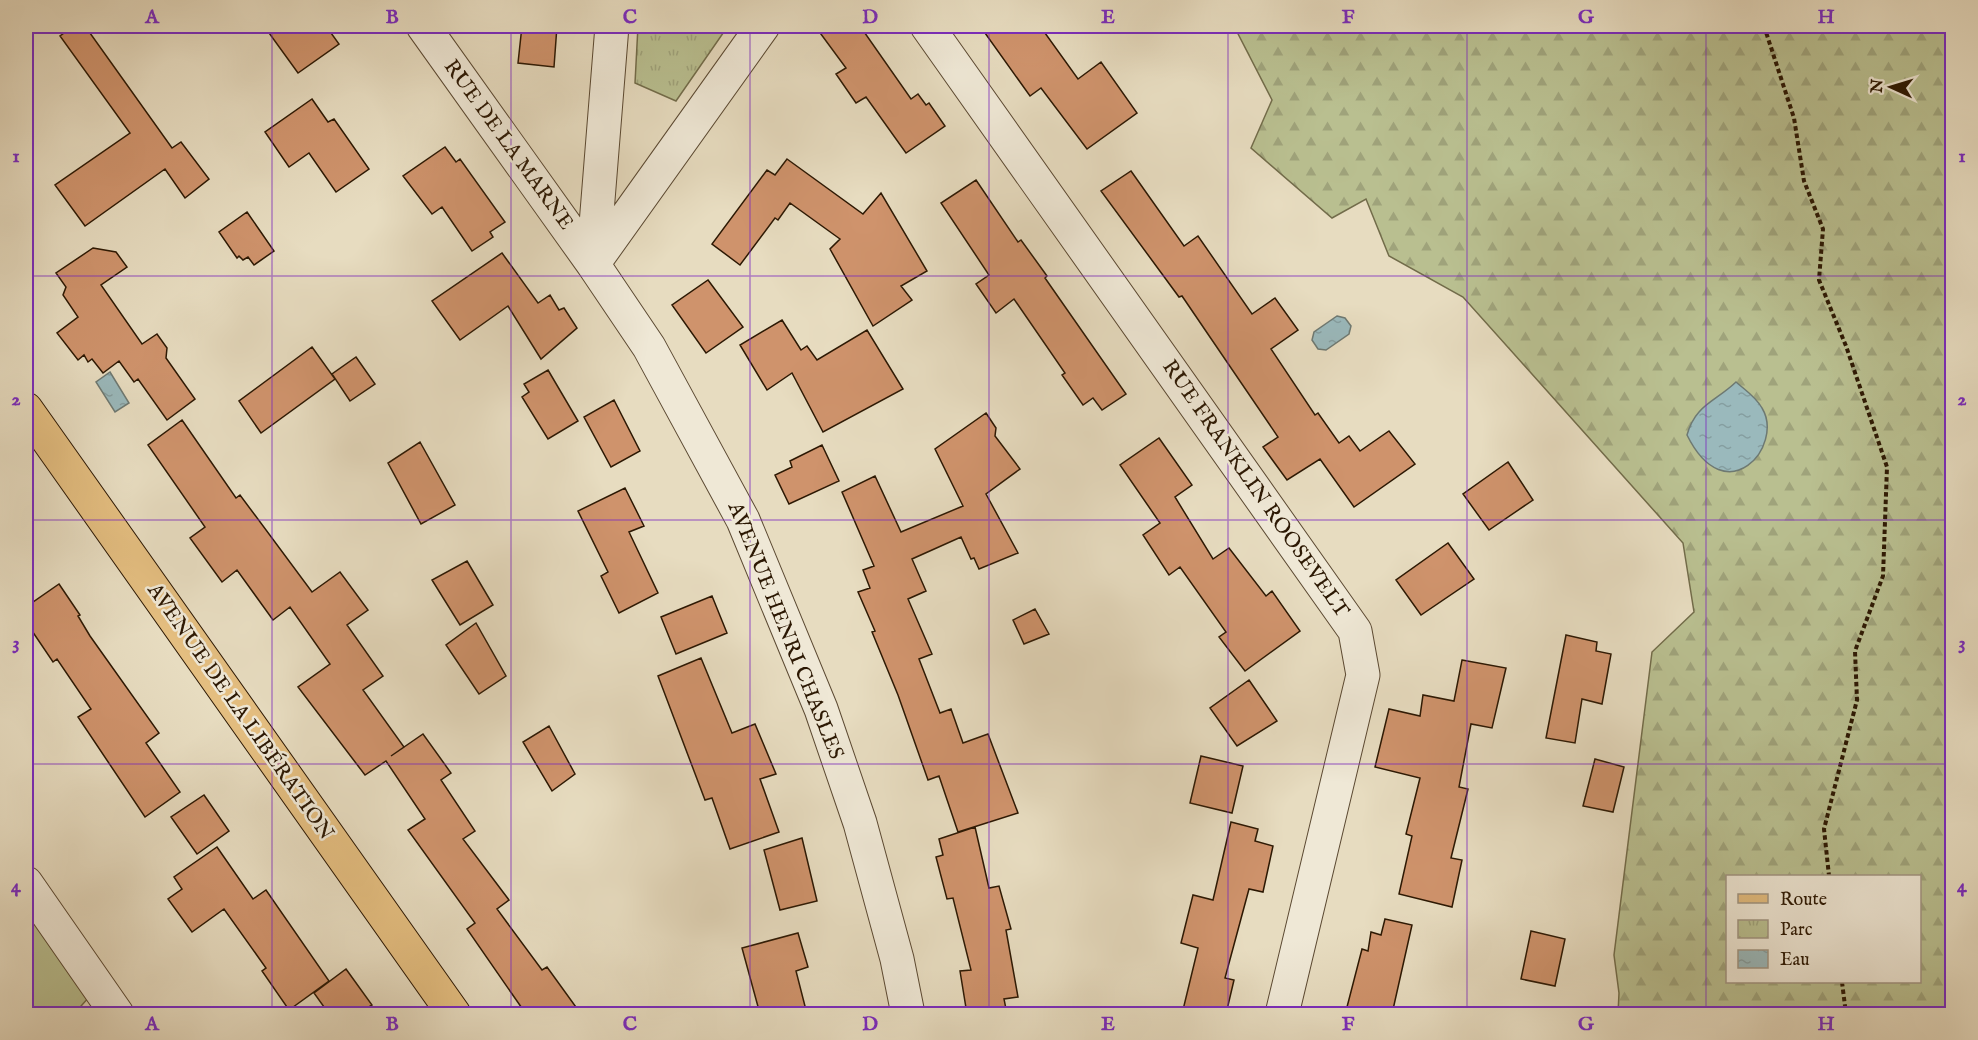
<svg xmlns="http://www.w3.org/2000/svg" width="1978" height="1040" viewBox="0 0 1978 1040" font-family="'IM FELL English',serif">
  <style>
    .forest { fill: url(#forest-firs); stroke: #726c4a; stroke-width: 1.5; fill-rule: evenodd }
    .park { fill: url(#park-tufts); stroke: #726c4a; stroke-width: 1.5 }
    .garden { fill: #b9bf90; stroke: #726c4a; stroke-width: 1.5 }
    .water { fill: url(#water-ripples); stroke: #6e7972; stroke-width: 1.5 }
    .building { fill: #cf936c; stroke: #2c1803; stroke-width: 1.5 }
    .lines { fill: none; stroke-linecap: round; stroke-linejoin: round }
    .minor-casing { stroke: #5b4932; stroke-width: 35 }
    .major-casing { stroke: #2c1803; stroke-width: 35 }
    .path { stroke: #2c1803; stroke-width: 4; stroke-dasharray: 4.5 3; stroke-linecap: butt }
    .minor { stroke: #efe8d6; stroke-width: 33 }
    .major { stroke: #e4be80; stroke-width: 33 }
    .grid { fill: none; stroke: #7b2cbf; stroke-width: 1.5; stroke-opacity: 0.55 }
    .labels { text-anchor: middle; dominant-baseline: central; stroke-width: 5; stroke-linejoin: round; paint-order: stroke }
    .street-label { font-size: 21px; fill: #2c1803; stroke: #efe8d6 }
    .neatline { fill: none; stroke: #7b2cbf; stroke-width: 2 }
    .grid-label { font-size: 20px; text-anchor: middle; font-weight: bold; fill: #7b2cbf }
  </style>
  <defs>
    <pattern id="forest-firs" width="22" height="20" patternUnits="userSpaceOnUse" patternTransform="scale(1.5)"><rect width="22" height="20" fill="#b9bf90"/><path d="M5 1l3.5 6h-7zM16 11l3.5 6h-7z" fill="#9fa37b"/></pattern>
    <pattern id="park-tufts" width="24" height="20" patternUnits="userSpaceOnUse" patternTransform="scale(1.5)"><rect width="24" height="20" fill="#b9bf90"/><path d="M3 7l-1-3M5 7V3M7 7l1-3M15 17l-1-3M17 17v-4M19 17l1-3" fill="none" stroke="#9fa37b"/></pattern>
    <pattern id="water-ripples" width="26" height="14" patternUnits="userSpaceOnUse" patternTransform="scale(1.5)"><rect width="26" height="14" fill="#9ab9bc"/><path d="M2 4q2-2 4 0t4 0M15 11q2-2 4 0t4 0" fill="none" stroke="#859ea0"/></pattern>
  </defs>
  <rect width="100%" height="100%" fill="#e7dcc0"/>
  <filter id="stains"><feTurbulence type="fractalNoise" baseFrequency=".00333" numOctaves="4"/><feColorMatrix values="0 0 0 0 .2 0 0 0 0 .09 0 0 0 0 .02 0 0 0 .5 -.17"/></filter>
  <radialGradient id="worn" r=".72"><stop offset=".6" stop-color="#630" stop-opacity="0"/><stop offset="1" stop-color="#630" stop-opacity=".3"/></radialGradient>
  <path class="forest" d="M 1234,26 L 1952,26 L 1952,1014 L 1618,1014 L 1619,993 L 1614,955 L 1652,652 L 1694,612 L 1683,543 L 1463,297 L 1389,256 L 1366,199 L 1332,218 L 1251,148 L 1272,100 ZM 1728,876 L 1920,876 L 1920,982 L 1728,982 Z"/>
  <path class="park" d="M 638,26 L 728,26 L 676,101 L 635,83 Z"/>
  <path class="garden" d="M 26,866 L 105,979 L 74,1014 L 26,1014 Z"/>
  <path class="water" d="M 1337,316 L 1345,318 L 1351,326 L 1349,334 L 1326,350 L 1318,349 L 1312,340 L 1314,332 Z
    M 110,372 L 129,403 L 115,412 L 96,382 Z
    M 1736,382 C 1745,390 1756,397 1762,408 C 1785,446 1726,514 1687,435 C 1695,405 1715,402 1736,382 Z"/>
  <path class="building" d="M 74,26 L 85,26 L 172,148 L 181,142 L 209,179 L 185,198 L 165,169 L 85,226 L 55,185 L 130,133 L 60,36 Z
    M 264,26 L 326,26 L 339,44 L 298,73 Z
    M 522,26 L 557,26 L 554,67 L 518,63 Z
    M 815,26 L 860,26 L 911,99 L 918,94 L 926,105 L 929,103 L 945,126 L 906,153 L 866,97 L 856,103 L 836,74 L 846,68 Z
    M 980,26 L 1040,26 L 1078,79 L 1101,62 L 1137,113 L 1087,149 L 1041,88 L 1030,96 Z
    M 312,99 L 328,122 L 334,119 L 369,169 L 336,192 L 309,153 L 289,167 L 265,132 Z
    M 445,147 L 456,162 L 460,159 L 505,222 L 490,232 L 493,237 L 472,251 L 442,207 L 432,214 L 403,176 Z
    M 787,159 L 863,214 L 881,193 L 927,271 L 901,286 L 912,300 L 873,326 L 830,249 L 840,239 L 790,203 L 778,220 L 775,218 L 740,265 L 712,244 L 767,170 L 775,175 Z
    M 1131,171 L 1184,246 L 1198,236 L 1252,314 L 1275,298 L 1298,330 L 1271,349 L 1315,415 L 1318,413 L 1339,443 L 1349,436 L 1360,451 L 1389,431 L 1415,464 L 1354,507 L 1320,459 L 1287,480 L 1263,447 L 1278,437 L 1182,296 L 1179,297 L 1101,191 Z
    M 976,180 L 1018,242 L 1021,240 L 1047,276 L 1045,278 L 1126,394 L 1102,410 L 1093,398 L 1083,405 L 1062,375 L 1065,373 L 1014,299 L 996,313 L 976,284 L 989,275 L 941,203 Z
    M 247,212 L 274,251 L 254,265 L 248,257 L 243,260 L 239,256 L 237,258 L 219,232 Z
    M 93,248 L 116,252 L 127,267 L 101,285 L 142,344 L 157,334 L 167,348 L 166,358 L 195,399 L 167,420 L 138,379 L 134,382 L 119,361 L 103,373 L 92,359 L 88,362 L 84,355 L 78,360 L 57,333 L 78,317 L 63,295 L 66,287 L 56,273 Z
    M 502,253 L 538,303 L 550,295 L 559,310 L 564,308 L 577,328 L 541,359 L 508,306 L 460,340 L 432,301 Z
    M 708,280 L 743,327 L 706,353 L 672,305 Z
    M 782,320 L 801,350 L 807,346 L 817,360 L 867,330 L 903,389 L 823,432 L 792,373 L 767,390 L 740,345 Z
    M 312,347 L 335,379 L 261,433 L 239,401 Z
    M 356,357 L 375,384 L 350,401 L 332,374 Z
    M 548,370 L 578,421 L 548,439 L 522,397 L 529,392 L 524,384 Z
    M 614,400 L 640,451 L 611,467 L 584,417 Z
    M 986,413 L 996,428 L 995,436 L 1020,469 L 986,494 L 1018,553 L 979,569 L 974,558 L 971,559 L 961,537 L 912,559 L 926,591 L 908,599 L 932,654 L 919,659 L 940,713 L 951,709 L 963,743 L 988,734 L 1018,813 L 958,832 L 939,776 L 928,780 L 898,695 L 872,632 L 875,631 L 858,592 L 870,588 L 863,570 L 874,566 L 842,492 L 875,476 L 901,532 L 963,506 L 935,449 Z
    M 182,420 L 236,498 L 240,495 L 312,592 L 340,572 L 368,610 L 347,625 L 383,676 L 363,690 L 404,747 L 391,756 L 423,734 L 451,773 L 441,780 L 475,831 L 463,839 L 509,900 L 497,909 L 542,970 L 547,967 L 581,1014 L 526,1014 L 467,929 L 475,923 L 408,830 L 425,819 L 386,761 L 365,775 L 298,687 L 330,664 L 290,607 L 273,620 L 237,570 L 222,582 L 190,538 L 205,527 L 148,445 Z
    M 1159,438 L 1192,485 L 1175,497 L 1213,559 L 1229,548 L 1266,596 L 1272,591 L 1300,631 L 1245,671 L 1219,637 L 1226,632 L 1180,567 L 1169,575 L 1143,535 L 1160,523 L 1120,465 Z
    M 420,442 L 455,505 L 421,524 L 388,463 Z
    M 822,445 L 839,481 L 789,504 L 775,475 L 792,467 L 790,461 Z
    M 1508,462 L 1533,500 L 1489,530 L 1463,494 Z
    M 625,488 L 644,526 L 629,532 L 658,593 L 619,613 L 601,576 L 608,572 L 578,511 Z
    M 1448,543 L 1474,579 L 1421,615 L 1396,580 Z
    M 467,561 L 493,605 L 460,625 L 432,580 Z
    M 59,584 L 80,615 L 78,616 L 90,636 L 159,733 L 146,743 L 180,792 L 145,817 L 78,717 L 91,709 L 57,659 L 53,662 L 26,622 L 26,607 Z
    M 712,596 L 727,633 L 676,654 L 661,617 Z
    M 1035,609 L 1049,634 L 1024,644 L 1013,620 Z
    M 476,623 L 506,676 L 479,694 L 446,645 Z
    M 1566,635 L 1597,642 L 1596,651 L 1611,654 L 1602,704 L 1582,699 L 1575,743 L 1546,738 Z
    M 701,658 L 732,733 L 755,724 L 776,774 L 760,779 L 779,832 L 730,849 L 712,798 L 705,800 L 658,676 Z
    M 1462,660 L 1506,668 L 1492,728 L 1471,724 L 1459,787 L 1468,789 L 1451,858 L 1462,860 L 1452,907 L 1399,894 L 1412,836 L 1406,834 L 1420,778 L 1375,767 L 1389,709 L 1420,716 L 1423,695 L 1454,701 Z
    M 1249,680 L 1277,721 L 1237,746 L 1210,708 Z
    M 549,726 L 575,774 L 552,791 L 523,742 Z
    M 1201,756 L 1243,766 L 1232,813 L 1190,803 Z
    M 1595,759 L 1624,767 L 1613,812 L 1583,806 Z
    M 204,795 L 229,831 L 197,854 L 171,817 Z
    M 1231,822 L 1258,829 L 1255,841 L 1273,846 L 1263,892 L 1249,889 L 1225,978 L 1234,980 L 1226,1014 L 1182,1014 L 1198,948 L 1181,943 L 1193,895 L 1213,900 Z
    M 975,827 L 989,888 L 999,886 L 1011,929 L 1006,930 L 1018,997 L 1004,999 L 1007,1014 L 967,1014 L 960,971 L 971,970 L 953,898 L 947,899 L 936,857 L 943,855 L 939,839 Z
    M 802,838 L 817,901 L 780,910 L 764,850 Z
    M 217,847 L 253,899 L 266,890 L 329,981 L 289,1010 L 262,971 L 266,968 L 224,909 L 192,932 L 168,899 L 182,889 L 174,877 Z
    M 1385,919 L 1412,925 L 1392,1014 L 1376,1014 L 1347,1007 L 1362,949 L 1368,951 L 1371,932 L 1381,935 Z
    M 1531,931 L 1565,939 L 1555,986 L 1521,979 Z
    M 798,933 L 808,967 L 796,971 L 807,1014 L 760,1014 L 742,948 Z
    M 346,969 L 372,1005 L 358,1014 L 329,1014 L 314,993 Z"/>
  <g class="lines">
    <g class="minor-casing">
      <path id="minor" d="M 423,26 L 593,264 L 649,347 L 743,520 L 821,709 L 860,823 L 897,959 L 908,1014
        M 927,26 L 1355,631 L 1363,675 L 1282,1014
        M 593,262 L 612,26
        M 593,264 L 763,26
        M 26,883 L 117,1014"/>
    </g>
    <g class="major-casing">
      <path id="major" d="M 26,409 L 454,1014"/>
    </g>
    <path class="path" d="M 1764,26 L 1794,118 L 1804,181 L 1823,229 L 1819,280 L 1846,346 L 1887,467 L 1883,576 L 1855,651 L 1857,700 L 1824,829 L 1829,876
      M 1842,982 L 1846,1014"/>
    <use href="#minor" class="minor"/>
    <use href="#major" class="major"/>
  </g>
  <path class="grid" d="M 272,26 L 272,1014M 511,26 L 511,1014M 750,26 L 750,1014M 989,26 L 989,1014M 1228,26 L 1228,1014M 1467,26 L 1467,1014M 1706,26 L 1706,1014M 26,276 L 1952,276M 26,520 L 1952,520M 26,764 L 1952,764"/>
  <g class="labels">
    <g class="street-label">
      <text transform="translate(508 145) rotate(54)">RUE DE LA MARNE</text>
      <text transform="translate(1255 489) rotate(55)">RUE FRANKLIN ROOSEVELT</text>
      <text transform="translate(785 631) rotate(68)">AVENUE HENRI CHASLES</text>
      <text transform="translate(240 712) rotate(55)">AVENUE DE LA LIBÉRATION</text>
    </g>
  </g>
  <rect width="1978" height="1040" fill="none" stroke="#e7dcc0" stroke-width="66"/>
  <rect x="1726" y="875" width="195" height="108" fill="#efe8d6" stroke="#a19582" stroke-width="1.5"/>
  <rect x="1738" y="894" width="30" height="9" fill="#e4be80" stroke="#a19582" stroke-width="1.5"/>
  <text x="1780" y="905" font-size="18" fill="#2c1803">Route</text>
  <rect x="1738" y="920" width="30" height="18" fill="url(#park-tufts)" stroke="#a19582" stroke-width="1.5"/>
  <text x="1780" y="935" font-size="18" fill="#2c1803">Parc</text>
  <rect x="1738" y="950" width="30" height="18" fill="url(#water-ripples)" stroke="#a19582" stroke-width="1.5"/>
  <text x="1780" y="965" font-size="18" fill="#2c1803">Eau</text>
  <g transform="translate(1891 87) rotate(274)" stroke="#efe8d6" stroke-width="4.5" paint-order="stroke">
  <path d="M0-4.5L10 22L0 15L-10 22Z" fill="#2c1803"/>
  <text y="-9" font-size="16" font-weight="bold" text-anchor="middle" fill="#2c1803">N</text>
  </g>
  <rect x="33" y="33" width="1912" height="974" class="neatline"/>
  <g class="grid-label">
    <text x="152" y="23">A</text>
    <text x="392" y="23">B</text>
    <text x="630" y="23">C</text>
    <text x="870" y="23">D</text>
    <text x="1108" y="23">E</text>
    <text x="1348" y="23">F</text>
    <text x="1586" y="23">G</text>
    <text x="1826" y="23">H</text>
    <text x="16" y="162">1</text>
    <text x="1962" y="162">1</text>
    <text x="16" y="405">2</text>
    <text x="1962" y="405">2</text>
    <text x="16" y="649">3</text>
    <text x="1962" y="649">3</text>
    <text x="16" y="892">4</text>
    <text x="1962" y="892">4</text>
    <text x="152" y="1030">A</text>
    <text x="392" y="1030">B</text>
    <text x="630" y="1030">C</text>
    <text x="870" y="1030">D</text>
    <text x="1108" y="1030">E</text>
    <text x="1348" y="1030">F</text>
    <text x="1586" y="1030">G</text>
    <text x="1826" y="1030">H</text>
  </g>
  <rect width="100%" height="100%" filter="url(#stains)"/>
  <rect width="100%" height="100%" fill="url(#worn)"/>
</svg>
